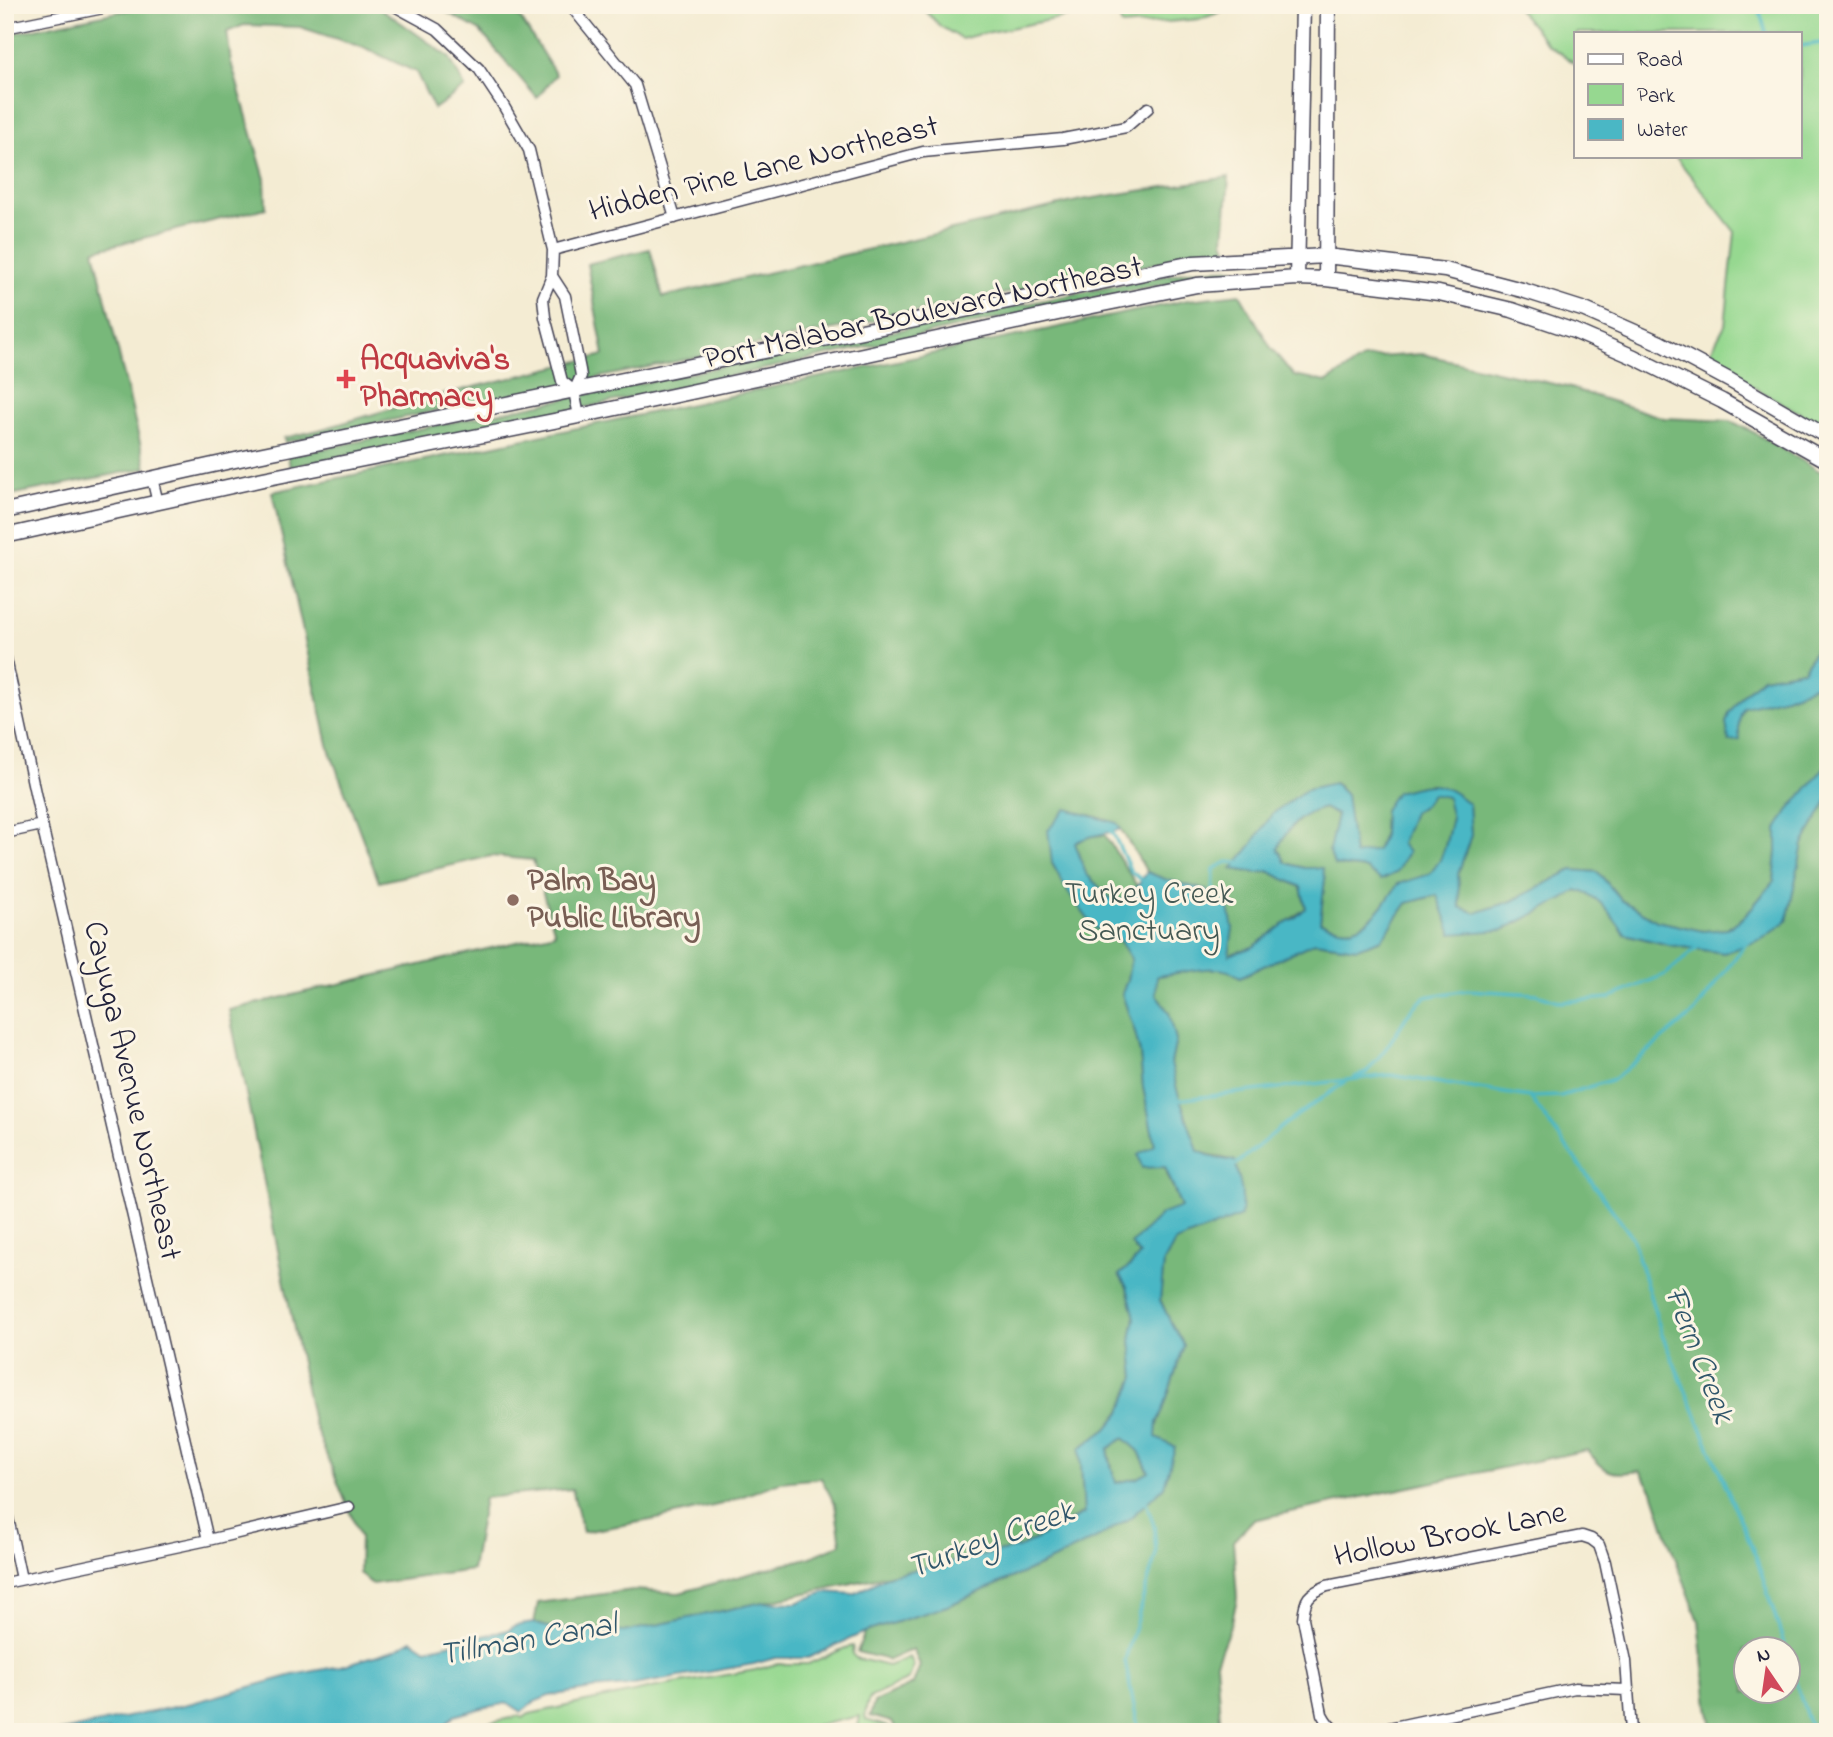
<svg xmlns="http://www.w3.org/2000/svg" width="1833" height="1737" viewBox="0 0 1833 1737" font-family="'Indie Flower',sans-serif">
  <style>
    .green { fill: #96d890; stroke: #5c7d66; stroke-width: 2 }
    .forest { fill: #78b87a; stroke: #4d6d5a; stroke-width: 2; fill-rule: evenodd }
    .water { fill: #4ab7c5; stroke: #366c80; stroke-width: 2; fill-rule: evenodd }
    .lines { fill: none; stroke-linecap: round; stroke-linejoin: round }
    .stream { stroke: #4ab7c5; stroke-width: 3.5 }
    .minor-casing { stroke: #424052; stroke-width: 13 }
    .tertiary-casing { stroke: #424052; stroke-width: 17 }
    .minor { stroke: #fff; stroke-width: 10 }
    .tertiary { stroke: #fff; stroke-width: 14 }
    .health-dot { fill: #e0444e; stroke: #fcf5e5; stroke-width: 2.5 }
    .education-dot { fill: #8d6e63; stroke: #fcf5e5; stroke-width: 2.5 }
    .labels { text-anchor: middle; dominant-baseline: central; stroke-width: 6; stroke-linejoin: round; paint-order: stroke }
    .street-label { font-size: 32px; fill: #22223b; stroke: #fcf5e5 }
    .health-label { font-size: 32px; font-weight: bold; fill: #be3a42; stroke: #fcf5e5; text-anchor: start }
    .education-label { font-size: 32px; font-weight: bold; fill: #785e54; stroke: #fcf5e5; text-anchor: start }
    .park-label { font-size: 32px; fill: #455954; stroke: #fcf5e5 }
    .water-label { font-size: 33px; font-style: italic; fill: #30566b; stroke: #fcf5e5 }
  </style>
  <rect width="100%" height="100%" fill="#fcf5e5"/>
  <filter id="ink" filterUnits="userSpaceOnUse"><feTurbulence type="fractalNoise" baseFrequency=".0143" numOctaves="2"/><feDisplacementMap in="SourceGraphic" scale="14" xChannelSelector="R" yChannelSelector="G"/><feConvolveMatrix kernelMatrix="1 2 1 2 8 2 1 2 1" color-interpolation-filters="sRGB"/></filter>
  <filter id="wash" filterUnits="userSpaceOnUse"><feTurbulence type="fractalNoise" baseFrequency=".00686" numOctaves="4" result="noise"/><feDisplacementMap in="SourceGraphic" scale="28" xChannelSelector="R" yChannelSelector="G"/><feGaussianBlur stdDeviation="1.57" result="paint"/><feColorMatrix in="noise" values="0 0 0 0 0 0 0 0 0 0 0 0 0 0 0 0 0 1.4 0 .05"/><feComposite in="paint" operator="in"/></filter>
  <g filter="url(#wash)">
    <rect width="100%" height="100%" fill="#f4ecd3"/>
    <path class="green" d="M 920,5 L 1240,5 L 1201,19 L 1122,26 L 1117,12 L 1098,10 L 976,35 L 962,39 L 940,26 Z
      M 1515,5 L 1828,5 L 1828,429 L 1706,360 L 1725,325 L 1735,232 L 1675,156 L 1800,156 L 1800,33 L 1576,33 L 1576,64 L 1547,44 Z
      M 853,1646 L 852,1654 L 856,1658 L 888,1666 L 910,1657 L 914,1665 L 909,1679 L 871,1697 C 867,1702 864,1713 866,1720 L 889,1727 L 891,1732 L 857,1732 L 860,1716 L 786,1732 L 447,1732 L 519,1716 L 523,1718 L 529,1714 L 657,1687 L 755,1670 L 776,1664 L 808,1664 L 845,1648 Z"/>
    <path class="forest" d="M 152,5 L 376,5 L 449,57 L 465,87 L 434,109 L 416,72 L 365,48 L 300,27 L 244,25 L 227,32 L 231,62 L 265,179 L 266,208 L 94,250 L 146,468 L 5,496 L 5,35 Z
      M 434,5 L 500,5 L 521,19 L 556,75 L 537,98 L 480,31 Z
      M 1229,177 L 1224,240 L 1229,254 L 1193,256 L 1052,284 L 285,442 L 284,438 L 319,430 L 425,399 L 604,355 L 587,264 L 650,249 L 663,297 L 1081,200 Z
      M 1234,268 L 1236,275 L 1196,278 L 1056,306 L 578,409 L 290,467 L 288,456 L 1055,298 L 1194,270 Z
      M 1240,294 L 1271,348 L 1294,376 L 1327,382 L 1364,358 L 1422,354 L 1567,387 L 1664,418 L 1731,421 L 1755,433 L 1828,476 L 1828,618 C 1822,637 1813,654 1803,670 L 1763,677 L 1745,693 L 1729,713 L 1726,723 L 1738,728 L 1739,719 L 1744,707 L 1785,697 L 1826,681 L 1828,670 L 1828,763 L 1777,829 L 1777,853 L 1774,881 L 1745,916 L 1727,929 L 1703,931 L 1657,921 L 1621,900 L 1598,872 L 1572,870 L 1512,901 L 1476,913 L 1460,907 L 1458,874 L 1471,835 L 1469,804 L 1429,784 L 1384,810 L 1383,835 L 1377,851 L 1354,856 L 1346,795 L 1335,783 L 1251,846 L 1232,869 L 1258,873 L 1268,871 L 1301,887 L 1306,908 L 1253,947 L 1228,955 L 1233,928 L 1205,890 L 1167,880 L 1147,872 L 1117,823 L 1090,815 L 1052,863 L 1068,892 L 1094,927 L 1120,941 L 1131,959 L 1127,980 L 1122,994 L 1135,1032 L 1140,1053 L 1143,1087 L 1155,1145 L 1181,1207 L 1131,1244 L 1140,1255 L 1132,1264 L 1119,1275 L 1127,1287 L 1135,1318 L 1131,1340 L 1135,1377 L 1121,1411 L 1107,1429 L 1080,1448 L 1084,1513 L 1021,1547 L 624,1632 L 551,1628 L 534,1623 L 538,1603 L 633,1590 L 679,1593 L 811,1557 L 841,1544 L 835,1504 L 821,1478 L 780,1482 L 722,1504 L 657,1519 L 583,1532 L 572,1489 L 484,1498 L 472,1570 L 372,1584 L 359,1573 L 360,1537 L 313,1422 L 229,1010 L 555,933 L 533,860 L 491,856 L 379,882 L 329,749 L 272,492 L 1188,300 Z
      M 1432,794 L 1447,797 L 1452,818 L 1445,847 L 1441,860 L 1430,874 L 1398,884 C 1389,898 1372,924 1354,928 C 1343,931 1330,925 1320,922 L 1325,879 L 1304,868 L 1286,863 L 1278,849 L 1284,834 L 1307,813 L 1324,808 L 1337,815 L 1335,828 L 1334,865 L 1366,869 L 1400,844 L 1413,812 L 1424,805 Z
      M 1828,799 L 1828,1732 L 1713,1732 L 1708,1706 L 1699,1621 L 1670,1544 L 1653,1491 L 1640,1471 C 1609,1475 1607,1474 1587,1450 L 1253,1520 L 1233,1541 L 1237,1598 L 1232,1622 L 1216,1662 L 1221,1732 L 897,1732 L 892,1722 L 870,1716 L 874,1702 L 913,1684 L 920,1665 L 913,1649 L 889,1660 L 857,1652 L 865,1632 L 947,1606 L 1040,1566 L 1099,1537 L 1164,1487 C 1160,1463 1149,1434 1162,1413 L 1184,1345 L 1171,1323 L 1160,1299 L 1164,1262 L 1175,1242 L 1206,1230 L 1235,1161 L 1198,1152 L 1177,1090 L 1171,1063 L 1176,1040 L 1169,1013 L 1156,994 L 1156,976 C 1181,974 1219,959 1240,977 L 1315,942 L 1357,948 L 1382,939 L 1407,903 L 1438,895 L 1503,930 L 1564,899 L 1576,890 L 1591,894 L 1606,908 L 1625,934 L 1669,945 L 1724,953 L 1787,921 L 1803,844 ZM 1745,1650 L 1787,1650 L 1787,1692 L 1745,1692 Z
      M 1105,835 L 1137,886 L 1127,900 L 1110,898 L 1086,874 L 1075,843 L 1088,836 Z
      M 1124,1438 L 1139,1451 L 1149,1473 L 1138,1478 L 1115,1483 L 1108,1448 Z"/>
    <path class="water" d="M 1828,618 L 1827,681 L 1785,697 L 1744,707 C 1738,719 1738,727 1740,740 L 1729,741 L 1726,723 L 1729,713 L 1745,693 L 1763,677 L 1803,670 L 1813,654 Z
      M 1828,763 L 1828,799 L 1803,844 L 1787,921 L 1762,939 L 1724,953 L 1669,945 L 1625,934 C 1610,914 1602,897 1577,890 L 1564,899 L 1503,930 L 1452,934 L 1437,895 L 1407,903 L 1382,939 L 1357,948 L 1315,942 L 1240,977 C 1220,960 1180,974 1157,976 L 1156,994 L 1169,1013 L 1176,1040 L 1171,1063 L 1177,1090 L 1198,1151 L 1216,1158 L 1235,1161 L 1242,1192 L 1241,1216 L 1175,1242 L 1164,1262 L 1160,1300 L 1171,1323 L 1184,1345 L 1162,1413 L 1157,1422 L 1156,1438 L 1175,1447 L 1164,1487 L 1130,1518 L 1099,1537 L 1053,1560 L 947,1606 L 865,1632 L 808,1658 L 775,1658 L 754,1664 L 628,1686 L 592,1689 L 549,1696 L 534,1702 L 522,1712 L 508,1703 L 482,1708 L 454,1716 L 438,1732 L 58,1732 L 192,1703 L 293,1675 L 341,1666 L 394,1650 L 412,1640 L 426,1649 L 509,1630 L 514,1626 L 533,1623 L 551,1628 L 624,1632 L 763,1602 L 796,1603 L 825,1592 L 854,1594 L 890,1575 L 1021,1547 L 1084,1514 L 1080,1448 L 1107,1429 L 1121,1412 L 1135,1377 L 1131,1340 L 1135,1318 L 1127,1287 L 1119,1275 L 1132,1264 L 1140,1255 L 1131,1244 L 1162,1214 L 1181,1207 L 1165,1167 L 1142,1168 L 1138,1155 L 1155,1145 L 1143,1087 L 1140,1053 L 1135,1032 L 1122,994 L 1127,980 L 1131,959 L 1120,941 L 1094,927 L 1068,892 L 1052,863 L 1048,830 L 1066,809 L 1117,823 L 1121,829 C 1105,835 1089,834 1075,843 L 1086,874 L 1110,898 L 1128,900 L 1147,872 L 1167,880 L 1205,890 L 1228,904 L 1233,928 L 1229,955 L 1253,947 L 1288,921 L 1295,918 L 1306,908 L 1301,887 L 1268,871 L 1258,873 L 1232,869 L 1251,846 L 1272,814 L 1307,789 L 1334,783 L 1346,795 L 1354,855 L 1377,850 L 1383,835 L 1384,810 L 1396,792 C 1432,783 1440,779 1469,804 L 1471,835 L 1458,874 L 1460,907 L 1476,913 L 1512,901 L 1572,870 L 1598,872 L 1621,900 L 1657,921 L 1703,931 L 1727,929 L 1745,916 L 1774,881 L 1777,853 L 1777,829 L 1788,811 ZM 1432,794 L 1447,797 L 1452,818 L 1445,847 L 1440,860 L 1430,874 L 1398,884 C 1389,898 1372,924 1354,928 C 1343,931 1330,925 1320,922 L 1325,879 L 1322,868 L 1304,868 L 1286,863 L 1278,849 C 1287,827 1301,814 1324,808 L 1337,815 L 1329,850 L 1334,865 L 1366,869 L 1381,880 L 1396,873 L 1408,852 L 1401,844 L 1413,812 L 1424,805 ZM 1124,1438 L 1139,1451 L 1149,1472 L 1138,1478 L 1116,1483 L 1110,1462 L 1108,1449 Z"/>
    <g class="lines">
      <path class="stream" d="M 1758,5 L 1766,33
        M 1800,46 L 1828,42
        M 1109,830 L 1113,833 L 1131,872 L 1145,882
        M 1213,899 L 1214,869 L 1227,862 L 1242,863
        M 1355,1077 L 1366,1073 L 1387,1047 L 1410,1011 L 1425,997 L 1467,990 L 1537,994 L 1561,1002 L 1609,998 L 1666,974 L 1698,947
        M 1530,1097 L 1561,1096 L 1614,1079 L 1694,1013 L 1746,943
        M 1176,1100 L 1390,1075 L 1530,1097 L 1632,1237 L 1662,1335 L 1756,1557 L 1786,1650
        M 1234,1166 L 1285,1124 L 1345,1082
        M 1787,1656 L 1812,1732
        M 1139,1732 L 1125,1660 L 1156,1554 L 1154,1526 L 1145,1499"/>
    </g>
  </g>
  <g filter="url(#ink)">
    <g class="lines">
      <g class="minor-casing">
        <path id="minor" d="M 393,5 L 437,29 L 479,69 L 503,105 L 529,150 L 553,250 L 552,276 L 565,296 L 580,370 L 581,376 L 574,391 L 579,416
          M 570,5 L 635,85 L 675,218
          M 5,28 L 118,5
          M 553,250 L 923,152 L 1063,139 L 1126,127 L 1148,108
          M 552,276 L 543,298 L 545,317 L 562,381 L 574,391
          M 152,478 L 158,503
          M 5,654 L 42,825 L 208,1540
          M 5,833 L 42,825
          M 5,1504 L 21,1579
          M 5,1583 L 208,1540 L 349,1507
          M 1338,1732 C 1330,1728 1326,1722 1322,1714 L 1303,1618 C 1305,1598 1308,1594 1327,1586 L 1582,1536 L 1591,1539 L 1599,1545 L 1605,1562 L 1626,1661 L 1631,1732
          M 1370,1732 L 1575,1688 L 1627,1690"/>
      </g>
      <g class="tertiary-casing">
        <path id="tertiary" d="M 1297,278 L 1303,5
          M 1326,279 L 1328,5
          M 5,511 L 258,455 L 1193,263 L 1326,256 L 1445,270 L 1522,290 L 1585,310 L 1660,343 L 1731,381 L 1828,437
          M 5,536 L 263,479 L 579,416 L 1058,313 L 1197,285 L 1297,278 L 1326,279 L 1439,293 L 1512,310 L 1574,331 L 1634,357 L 1722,401 L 1828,461"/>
      </g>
      <use href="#minor" class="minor"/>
      <use href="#tertiary" class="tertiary"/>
    </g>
  </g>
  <path class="health-dot" d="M342.5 368.5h7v7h7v7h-7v7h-7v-7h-7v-7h7z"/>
  <circle class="education-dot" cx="513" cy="900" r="7"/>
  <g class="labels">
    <g class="street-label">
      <text transform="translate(764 170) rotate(-14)">Hidden Pine Lane Northeast</text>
      <text transform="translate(923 314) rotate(-12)">Port Malabar Boulevard Northeast</text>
      <text transform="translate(131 1091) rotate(77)">Cayuga Avenue Northeast</text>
      <text transform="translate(1450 1536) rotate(-11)">Hollow Brook Lane</text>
    </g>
    <g class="health-label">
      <text x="360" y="361">Acquaviva's<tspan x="360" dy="37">Pharmacy</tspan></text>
    </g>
    <g class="education-label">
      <text x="527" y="882">Palm Bay<tspan x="527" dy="37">Public Library</tspan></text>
    </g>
    <g class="park-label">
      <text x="1149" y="895">Turkey Creek<tspan x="1149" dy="37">Sanctuary</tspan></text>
    </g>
    <g class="water-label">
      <text transform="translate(1698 1355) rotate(69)">Fern Creek</text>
      <text transform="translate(991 1541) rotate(-20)">Turkey Creek</text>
      <text transform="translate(528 1641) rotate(-10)">Tillman Canal</text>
    </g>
  </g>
  <rect width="1833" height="1737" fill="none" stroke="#fcf5e5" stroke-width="28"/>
  <rect x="1574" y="32" width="228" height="126" fill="#fcf5e5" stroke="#a5a1a1" stroke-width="2"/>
  <rect x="1588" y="54" width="35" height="10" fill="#ffffff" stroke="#a5a1a1" stroke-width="2"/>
  <text x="1637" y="66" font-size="21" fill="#22223b">Road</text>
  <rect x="1588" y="84" width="35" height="21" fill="#96d890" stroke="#a5a1a1" stroke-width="2"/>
  <text x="1637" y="102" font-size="21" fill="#22223b">Park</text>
  <rect x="1588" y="119" width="35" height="21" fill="#4ab7c5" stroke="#a5a1a1" stroke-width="2"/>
  <text x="1637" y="136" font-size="21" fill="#22223b">Water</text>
  <g transform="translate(1767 1670) rotate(347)"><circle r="33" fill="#fcf5e5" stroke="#a5a1a1" stroke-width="2"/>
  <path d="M0-5L12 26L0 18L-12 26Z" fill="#d1495b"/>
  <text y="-10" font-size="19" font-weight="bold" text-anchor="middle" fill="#22223b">N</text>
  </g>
</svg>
